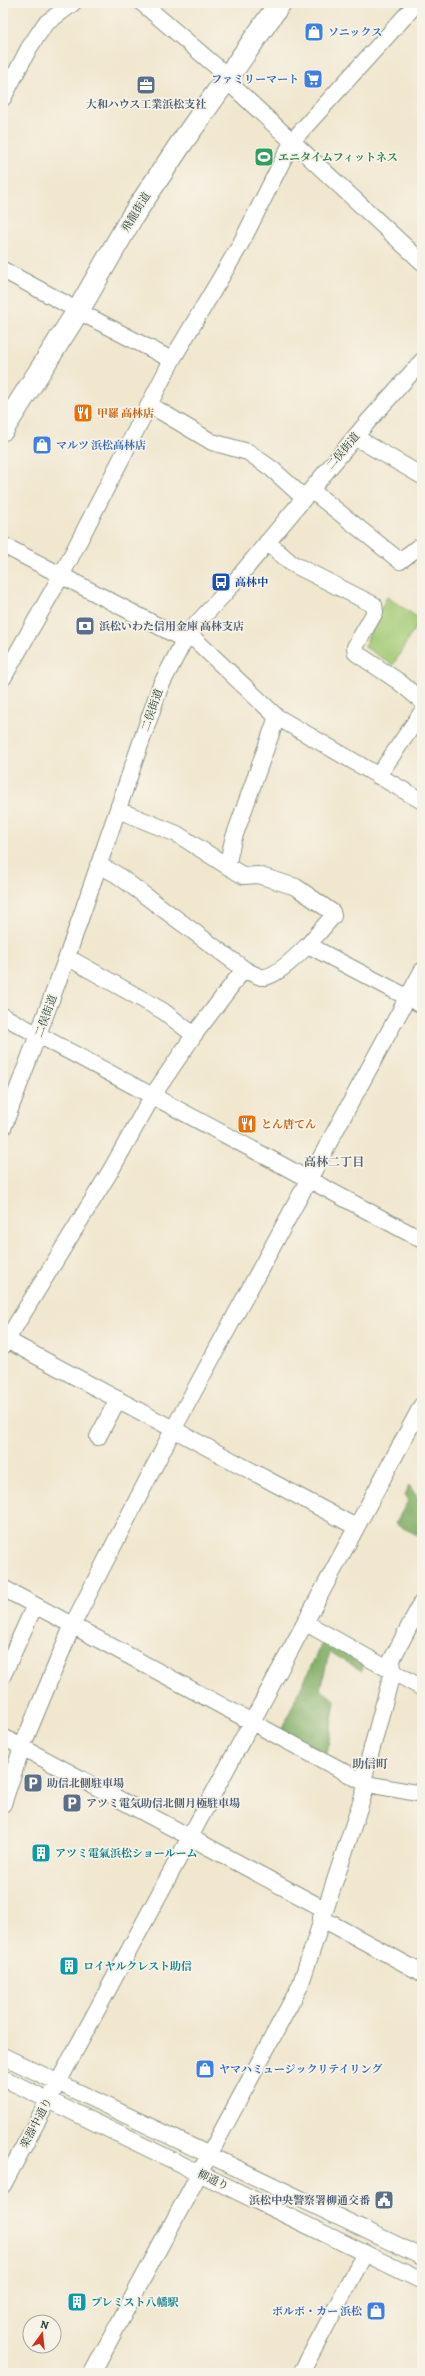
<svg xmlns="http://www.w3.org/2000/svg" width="425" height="2376" viewBox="0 0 425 2376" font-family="Alegreya,'Noto Serif JP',serif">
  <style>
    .green { fill: #a3ca75; stroke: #618454 }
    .forest { fill: #82ae66; stroke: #50764d }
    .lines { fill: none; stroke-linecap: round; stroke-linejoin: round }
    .minor-casing { stroke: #889282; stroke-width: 18 }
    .highway-casing { stroke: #889282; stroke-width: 24 }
    .minor { stroke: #fff; stroke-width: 16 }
    .highway { stroke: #fff; stroke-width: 22 }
    .labels { text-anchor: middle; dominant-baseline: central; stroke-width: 3.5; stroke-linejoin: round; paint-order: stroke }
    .shop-label { font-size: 11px; font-weight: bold; fill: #366cbe; stroke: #f7f3e8; text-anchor: start }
    .service-label { font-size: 11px; font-weight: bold; fill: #4e5e75; stroke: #f7f3e8; text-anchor: start }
    .leisure-label { font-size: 11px; font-weight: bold; fill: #27864d; stroke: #f7f3e8; text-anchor: start }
    .street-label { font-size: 11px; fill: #1f3d34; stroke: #f7f3e8 }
    .food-label { font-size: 11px; font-weight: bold; fill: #c56008; stroke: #f7f3e8; text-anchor: start }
    .transit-label { font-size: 11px; font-weight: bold; fill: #164399; stroke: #f7f3e8; text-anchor: start }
    .culture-label { font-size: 11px; font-weight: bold; fill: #0d838f; stroke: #f7f3e8; text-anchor: start }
    .neighbourhood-label { font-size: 12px; font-weight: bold; fill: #596777; stroke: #f7f3e8 }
  </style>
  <rect width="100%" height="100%" fill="#f7f3e8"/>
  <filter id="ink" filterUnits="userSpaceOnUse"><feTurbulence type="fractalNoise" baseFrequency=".025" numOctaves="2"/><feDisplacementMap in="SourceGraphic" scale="8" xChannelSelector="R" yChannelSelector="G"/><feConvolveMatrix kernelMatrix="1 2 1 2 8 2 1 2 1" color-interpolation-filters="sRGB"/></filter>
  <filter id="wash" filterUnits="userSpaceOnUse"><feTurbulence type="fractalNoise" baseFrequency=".012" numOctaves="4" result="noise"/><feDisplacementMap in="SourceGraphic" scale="16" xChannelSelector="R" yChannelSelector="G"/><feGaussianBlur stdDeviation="0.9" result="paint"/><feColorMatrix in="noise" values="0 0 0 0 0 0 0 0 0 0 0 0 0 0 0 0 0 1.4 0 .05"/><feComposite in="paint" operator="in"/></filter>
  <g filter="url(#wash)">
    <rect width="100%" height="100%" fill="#f1e7cf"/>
    <path class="green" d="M 387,597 L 420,619 L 393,665 L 365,647 L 371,628 Z"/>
    <path class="forest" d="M 409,1485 L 422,1504 L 422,1537 L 395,1524 L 408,1501 L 405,1496 Z
      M 323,1640 L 364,1663 L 362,1671 L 330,1652 L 320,1689 L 335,1700 L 327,1754 L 281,1731 Z"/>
  </g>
  <g filter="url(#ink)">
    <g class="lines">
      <g class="minor-casing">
        <path id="minor" d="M 142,3 L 218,68 L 225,79 L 422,262
          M 3,98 L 29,48 L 45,24 L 73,3
          M 3,270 L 66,304
          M 78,311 L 172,360 L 239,247 L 293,140 L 417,3
          M 150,405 L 212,442 L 248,452 L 272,469 L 304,498
          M 355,437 L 422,476
          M 311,490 L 400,561 L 417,548 L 422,552
          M 267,542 L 291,563 L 374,605 L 375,612 L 355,647 L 356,653 L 398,681 L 422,701
          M 3,545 L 185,640
          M 188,633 L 277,717 L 422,801
          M 3,678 L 61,576 L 172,360
          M 277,717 L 233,840 L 227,866 L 244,876 L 258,875 L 296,887 L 332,912 L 333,916 L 308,945
          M 378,776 L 422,712
          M 118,810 L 177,834 L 227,866
          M 98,865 L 116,874 L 244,969 C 249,972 255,975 261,977 C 274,979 299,954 308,945 L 422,1005
          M 67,957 L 163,1011 L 194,1035 L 244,969
          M 3,1016 L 422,1240
          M 3,1128 L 67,957 L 160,687 L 188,633 L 226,592 L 365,425 L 422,361
          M 3,1338 L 356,1527
          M 3,1346 L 111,1170 L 153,1095 L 194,1035
          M 98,1437 L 118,1399
          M 3,1588 L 367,1784 L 422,1794
          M 306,1623 L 422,1688
          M 3,1675 L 35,1605
          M 3,1737 L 324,1909
          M 363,1781 L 393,1670 L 392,1659 L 422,1602
          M 3,1804 L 22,1747 L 73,1624 L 174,1428 L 422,971
          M 321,1918 L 422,1973
          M 3,2056 L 422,2257
          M 3,2078 L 422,2281
          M 3,2185 L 422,1405
          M 92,2373 L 300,1986 L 367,1784
          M 301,2373 L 365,2253"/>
      </g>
      <g class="highway-casing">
        <path id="highway" d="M 3,429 L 78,311 L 132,217 L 178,148 L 280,3"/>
      </g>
      <use href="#minor" class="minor"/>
      <use href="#highway" class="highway"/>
    </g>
  </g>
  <defs>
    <g id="shop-square" transform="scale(1)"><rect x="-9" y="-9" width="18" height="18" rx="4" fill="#3f7fe0" stroke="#f7f3e8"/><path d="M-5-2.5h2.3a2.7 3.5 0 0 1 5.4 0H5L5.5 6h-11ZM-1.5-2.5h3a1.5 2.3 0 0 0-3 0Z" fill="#fff"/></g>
    <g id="supermarket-square" transform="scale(1)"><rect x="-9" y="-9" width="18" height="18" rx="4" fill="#3f7fe0" stroke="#f7f3e8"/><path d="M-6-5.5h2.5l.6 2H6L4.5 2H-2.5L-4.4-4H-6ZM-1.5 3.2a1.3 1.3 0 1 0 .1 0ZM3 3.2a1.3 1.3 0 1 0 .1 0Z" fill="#fff"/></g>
    <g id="office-square" transform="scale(1)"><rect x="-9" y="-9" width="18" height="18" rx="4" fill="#5c6f8a" stroke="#f7f3e8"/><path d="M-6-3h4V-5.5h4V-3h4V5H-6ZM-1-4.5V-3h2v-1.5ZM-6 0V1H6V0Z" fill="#fff"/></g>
    <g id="stadium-square" transform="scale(1)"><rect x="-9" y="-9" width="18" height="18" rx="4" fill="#2e9e5b" stroke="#f7f3e8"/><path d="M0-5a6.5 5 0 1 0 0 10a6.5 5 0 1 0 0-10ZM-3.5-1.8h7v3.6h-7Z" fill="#fff"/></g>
    <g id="restaurant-square" transform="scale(1)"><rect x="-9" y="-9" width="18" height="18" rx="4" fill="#e8710a" stroke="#f7f3e8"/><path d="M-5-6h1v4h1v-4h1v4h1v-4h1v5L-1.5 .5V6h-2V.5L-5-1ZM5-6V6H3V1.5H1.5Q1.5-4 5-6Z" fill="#fff"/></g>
    <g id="bus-square" transform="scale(1)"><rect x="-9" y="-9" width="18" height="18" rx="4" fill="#1a4fb4" stroke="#f7f3e8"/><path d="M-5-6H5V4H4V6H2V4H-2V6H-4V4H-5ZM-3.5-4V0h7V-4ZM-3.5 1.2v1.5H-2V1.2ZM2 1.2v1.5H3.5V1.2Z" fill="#fff"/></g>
    <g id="bank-square" transform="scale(1)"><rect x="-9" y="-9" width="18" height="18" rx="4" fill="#5c6f8a" stroke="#f7f3e8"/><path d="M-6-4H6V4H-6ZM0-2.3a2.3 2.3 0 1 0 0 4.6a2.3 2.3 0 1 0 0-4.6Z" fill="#fff"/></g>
    <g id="parking-square" transform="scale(1)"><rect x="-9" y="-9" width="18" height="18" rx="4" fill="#5c6f8a" stroke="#f7f3e8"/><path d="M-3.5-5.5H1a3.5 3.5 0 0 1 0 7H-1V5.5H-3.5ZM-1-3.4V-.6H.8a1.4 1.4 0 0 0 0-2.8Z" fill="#fff"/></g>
    <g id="building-square" transform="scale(1)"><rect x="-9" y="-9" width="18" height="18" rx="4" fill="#0f9aa8" stroke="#f7f3e8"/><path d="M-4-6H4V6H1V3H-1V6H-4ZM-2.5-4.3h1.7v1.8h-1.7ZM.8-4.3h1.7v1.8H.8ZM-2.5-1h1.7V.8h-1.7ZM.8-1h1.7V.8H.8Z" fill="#fff"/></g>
    <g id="civic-square" transform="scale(1)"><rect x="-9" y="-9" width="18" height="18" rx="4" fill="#5c6f8a" stroke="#f7f3e8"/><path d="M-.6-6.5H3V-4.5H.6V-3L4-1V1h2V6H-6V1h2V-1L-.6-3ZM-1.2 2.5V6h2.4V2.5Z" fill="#fff"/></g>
  </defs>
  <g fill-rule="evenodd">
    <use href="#shop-square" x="314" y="32"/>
    <use href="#supermarket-square" x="313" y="79"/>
    <use href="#office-square" x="146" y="85"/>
    <use href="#stadium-square" x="264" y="157"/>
    <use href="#restaurant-square" x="83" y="413"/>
    <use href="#shop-square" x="42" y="445"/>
    <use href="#bus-square" x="221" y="582"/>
    <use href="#bank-square" x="85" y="626"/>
    <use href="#restaurant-square" x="247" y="1124"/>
    <use href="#parking-square" x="33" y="1783"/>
    <use href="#parking-square" x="72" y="1803"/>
    <use href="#building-square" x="41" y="1853"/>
    <use href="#building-square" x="69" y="1966"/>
    <use href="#shop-square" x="205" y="2069"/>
    <use href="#civic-square" x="384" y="2200"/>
    <use href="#building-square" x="77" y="2302"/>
    <use href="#shop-square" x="376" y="2311"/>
  </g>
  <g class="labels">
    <g class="shop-label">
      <text x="328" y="32">ソニックス</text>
      <text x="299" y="79" text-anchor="end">ファミリーマート</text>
      <text x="56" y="445">マルツ 浜松高林店</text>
      <text x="219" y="2069">ヤマハミュージックリテイリング</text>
      <text x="362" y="2311" text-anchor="end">ボルボ・カー 浜松</text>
    </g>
    <g class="service-label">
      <text x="146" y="104" text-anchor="middle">大和ハウス工業浜松支社</text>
      <text x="99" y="626">浜松いわた信用金庫 高林支店</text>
      <text x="47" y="1783">助信北側駐車場</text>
      <text x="86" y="1803">アツミ電気助信北側月極駐車場</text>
      <text x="370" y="2200" text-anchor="end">浜松中央警察署柳通交番</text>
    </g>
    <g class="leisure-label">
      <text x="278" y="157">エニタイムフィットネス</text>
    </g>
    <g class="street-label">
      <text transform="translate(136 212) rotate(-58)">飛龍街道</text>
      <text transform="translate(343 451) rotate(-50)">二俣街道</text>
      <text transform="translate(152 710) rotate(-71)">二俣街道</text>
      <text transform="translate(46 1016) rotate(-70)">二俣街道</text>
      <text transform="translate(36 2123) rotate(-62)">楽器中通り</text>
      <text transform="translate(213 2180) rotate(26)">柳通り</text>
    </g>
    <g class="food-label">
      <text x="97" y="413">甲羅 高林店</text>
      <text x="261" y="1124">とん唐てん</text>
    </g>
    <g class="transit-label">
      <text x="235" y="582">高林中</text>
    </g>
    <g class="culture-label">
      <text x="55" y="1853">アツミ電氣浜松ショールーム</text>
      <text x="83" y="1966">ロイヤルクレスト助信</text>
      <text x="91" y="2302">プレミスト八幡駅</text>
    </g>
    <g class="neighbourhood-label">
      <text x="334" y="1162">高林二丁目</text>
      <text x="370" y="1764">助信町</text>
    </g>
  </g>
  <rect width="425" height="2376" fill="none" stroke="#f7f3e8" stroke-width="16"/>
  <g transform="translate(42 2334) rotate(15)"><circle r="19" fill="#f7f3e8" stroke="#a1aaa0"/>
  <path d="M0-3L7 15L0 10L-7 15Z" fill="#c8321e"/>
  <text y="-6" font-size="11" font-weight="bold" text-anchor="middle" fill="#1f3d34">N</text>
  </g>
</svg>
